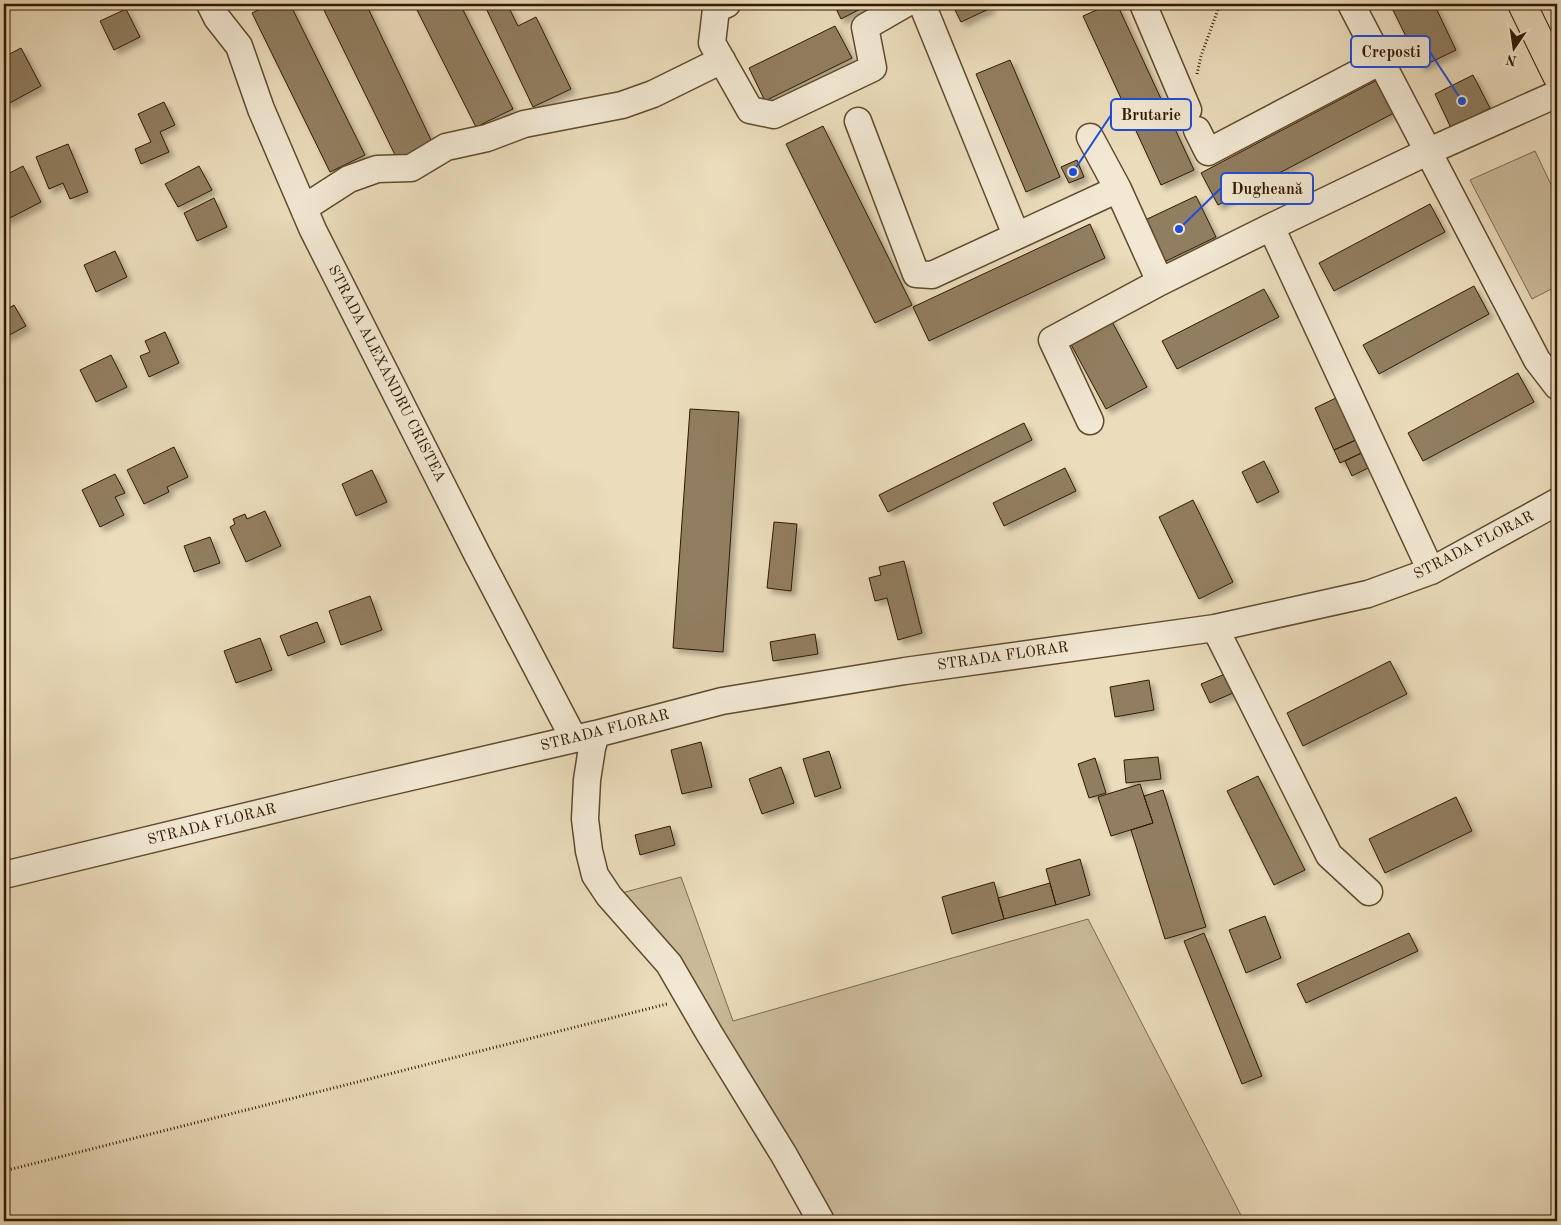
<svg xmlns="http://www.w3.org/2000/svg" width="1561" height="1225" viewBox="0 0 1561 1225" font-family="'Old Standard TT',serif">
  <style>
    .green { fill: #cbbb9b; stroke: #7e6a4e }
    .building { fill: #917e61; stroke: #301900; filter: url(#shadow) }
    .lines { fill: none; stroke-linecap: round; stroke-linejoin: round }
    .minor-casing { stroke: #5f4a2f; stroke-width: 29 }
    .major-casing { stroke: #301900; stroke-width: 30 }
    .path { stroke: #301900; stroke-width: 3; stroke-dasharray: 1 2.5; stroke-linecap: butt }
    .minor { stroke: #f2e8d3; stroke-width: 26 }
    .major { stroke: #ebdcbb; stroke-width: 28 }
    .labels { text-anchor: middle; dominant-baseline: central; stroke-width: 5; stroke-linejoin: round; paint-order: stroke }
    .street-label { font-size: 15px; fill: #301900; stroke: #f2e8d3 }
    .leader { fill: none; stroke: #1d4ed8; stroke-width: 2 }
    .callout-dot { fill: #1d4ed8; stroke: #f2e8d3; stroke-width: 2 }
    .callout { fill: #f2e8d3; stroke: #1d4ed8; stroke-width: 2 }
    .callout-label { font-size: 16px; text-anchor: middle; font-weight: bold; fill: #301900 }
  </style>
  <defs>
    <filter id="shadow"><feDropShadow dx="4.5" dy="4.5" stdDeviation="2.5" flood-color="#0004"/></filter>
  </defs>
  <rect width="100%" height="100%" fill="#ebdcbb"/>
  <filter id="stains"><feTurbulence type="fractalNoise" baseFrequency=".004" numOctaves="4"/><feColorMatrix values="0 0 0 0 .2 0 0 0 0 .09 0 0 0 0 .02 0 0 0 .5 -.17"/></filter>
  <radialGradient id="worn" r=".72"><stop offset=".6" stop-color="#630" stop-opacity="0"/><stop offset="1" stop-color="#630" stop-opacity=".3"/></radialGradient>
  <path class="green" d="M 1535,151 L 1557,197 L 1557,286 L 1532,299 L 1470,180 Z
    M 681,877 L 733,1021 L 1088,919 L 1244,1221 L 829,1221 L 618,894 Z"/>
  <path class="building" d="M 268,4 L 290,4 L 365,155 L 330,172 L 252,13 L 268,5 Z
    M 321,4 L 366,4 L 433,144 L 398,161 Z
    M 414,4 L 460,4 L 513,109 L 476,127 Z
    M 484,4 L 507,4 L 518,26 L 536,17 L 571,89 L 533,107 Z
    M 834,4 L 870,4 L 841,19 Z
    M 952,4 L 989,4 L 991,8 L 961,22 Z
    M 1110,4 L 1117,4 L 1194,170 L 1161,185 L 1083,16 Z
    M 1390,4 L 1434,4 L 1456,50 L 1421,67 Z
    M 126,9 L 140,37 L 114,50 L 100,21 Z
    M 835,26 L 852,58 L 765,101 L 749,68 Z
    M 21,48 L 41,86 L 8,104 L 4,97 L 4,57 Z
    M 1010,60 L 1060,177 L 1026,192 L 976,74 Z
    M 1473,75 L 1490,108 L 1451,128 L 1435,94 Z
    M 1377,80 L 1394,113 L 1218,205 L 1201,173 Z
    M 164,102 L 175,125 L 160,132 L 169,152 L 141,164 L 135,149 L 151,142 L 138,114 Z
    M 823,126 L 912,305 L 875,323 L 786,144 Z
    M 68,144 L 88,192 L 70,199 L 63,183 L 49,189 L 36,157 Z
    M 1077,160 L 1084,177 L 1069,183 L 1061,167 Z
    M 23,166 L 41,202 L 4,221 L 4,176 Z
    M 199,166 L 212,190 L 178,207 L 165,184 Z
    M 1196,196 L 1216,237 L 1162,263 L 1143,221 Z
    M 214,198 L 227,227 L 197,241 L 184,213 Z
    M 1430,204 L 1445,232 L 1334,291 L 1319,263 Z
    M 1090,224 L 1105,258 L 929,341 L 913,307 Z
    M 115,251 L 127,277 L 96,292 L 84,265 Z
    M 1474,286 L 1489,314 L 1379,374 L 1363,345 Z
    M 1264,289 L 1279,317 L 1177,369 L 1162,341 Z
    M 14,305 L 26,326 L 4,338 L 4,311 Z
    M 1109,316 L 1147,387 L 1106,409 L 1068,339 Z
    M 165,332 L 179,363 L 149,377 L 140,356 L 150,352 L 145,341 Z
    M 111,355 L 127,387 L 96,402 L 80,370 Z
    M 1518,373 L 1534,402 L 1423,461 L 1408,433 Z
    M 1338,397 L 1358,439 L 1334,450 L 1315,408 Z
    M 690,409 L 739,412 L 723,652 L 673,648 Z
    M 1024,423 L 1032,440 L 888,512 L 879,495 Z
    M 1358,439 L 1364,452 L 1340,463 L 1334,450 Z
    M 174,447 L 188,477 L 167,487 L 169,492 L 144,504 L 127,470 Z
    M 1361,453 L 1368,468 L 1352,476 L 1345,461 Z
    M 1264,461 L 1279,492 L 1257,503 L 1242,472 Z
    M 1065,468 L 1076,491 L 1004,526 L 993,503 Z
    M 372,470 L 387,502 L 356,516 L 342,484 Z
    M 115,474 L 125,493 L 115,497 L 124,515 L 100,527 L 82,490 Z
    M 1193,500 L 1233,582 L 1199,599 L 1159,517 Z
    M 265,511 L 281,546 L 246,562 L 230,527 L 235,524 L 233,519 L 245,514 L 247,519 Z
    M 774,522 L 797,524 L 791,591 L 767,588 Z
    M 210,537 L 220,563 L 194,572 L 184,546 Z
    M 904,561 L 922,633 L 898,640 L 887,598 L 875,601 L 869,578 L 881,575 L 879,567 Z
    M 370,596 L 382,630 L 341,645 L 329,611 Z
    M 317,622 L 325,642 L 288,656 L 280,636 Z
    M 815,634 L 818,654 L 773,661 L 770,642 Z
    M 260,638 L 272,670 L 236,683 L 224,651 Z
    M 1390,661 L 1407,694 L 1303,746 L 1287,713 Z
    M 1225,674 L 1233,693 L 1210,703 L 1201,684 Z
    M 1149,680 L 1154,710 L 1115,717 L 1110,687 Z
    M 701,742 L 712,787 L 682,794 L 671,750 Z
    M 829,751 L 841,788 L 815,797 L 803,759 Z
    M 1158,757 L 1161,779 L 1126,783 L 1124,760 Z
    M 1095,758 L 1106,793 L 1089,798 L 1078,764 Z
    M 781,767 L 794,803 L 762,814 L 749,779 Z
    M 1258,776 L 1305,870 L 1274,885 L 1227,791 Z
    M 1140,784 L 1153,823 L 1111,836 L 1098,797 Z
    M 1163,790 L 1206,927 L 1165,939 L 1131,830 L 1153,823 L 1144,796 Z
    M 1456,797 L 1472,831 L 1385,873 L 1369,839 Z
    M 670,826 L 675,845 L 640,855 L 635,835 Z
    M 1080,859 L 1090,895 L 1056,905 L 1046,869 Z
    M 994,882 L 1004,919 L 952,934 L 942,897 Z
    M 1050,883 L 1056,905 L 1004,919 L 998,898 Z
    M 1265,916 L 1281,958 L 1246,973 L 1229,930 Z
    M 1204,933 L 1262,1076 L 1242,1084 L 1184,941 Z
    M 1409,933 L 1418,951 L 1306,1003 L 1297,984 Z"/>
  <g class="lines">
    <g class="minor-casing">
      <path id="minor" d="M 210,4 L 217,18 L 239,46 L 261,109 L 313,230 L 477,554 L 574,739
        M 727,4 L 716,9 L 712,43 L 750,110 L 774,115 L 873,68 L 865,27 L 905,4
        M 922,4 L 1016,235
        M 1143,4 L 1188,110
        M 1351,4 C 1413,123 1475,242 1537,360 L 1557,386
        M 858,121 L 916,274 L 932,275 L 1118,189 L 1090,137
        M 1197,130 L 1208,152 L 1381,61
        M 1118,189 L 1160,282
        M 304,208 L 349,179 L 377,169 L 411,168 L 446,147 L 487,138 L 524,124 L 622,105 L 653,94 L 722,60
        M 1271,227 L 1427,152 L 1557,94
        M 1090,421 L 1052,340 L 1160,282 L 1271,227 L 1431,571
        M 1215,628 L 1329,855 L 1369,892
        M 596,734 L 592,748 L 587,780 L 585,819 L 589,851 L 595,875 L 609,896 L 669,964 L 709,1033 L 784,1155 L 821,1221
        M 4,875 L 350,791 L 596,734 L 722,701 L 905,671 L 1215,628 L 1368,594 L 1431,571 L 1557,502"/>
    </g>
    <g class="major-casing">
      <path id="major" d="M 1522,4 L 1557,76"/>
    </g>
    <path class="path" d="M 1197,74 L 1201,56 L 1220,4
      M 4,596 L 8,595
      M 4,1171 L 667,1004"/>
    <use href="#minor" class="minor"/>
    <use href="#major" class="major"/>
  </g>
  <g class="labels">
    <g class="street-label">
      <text transform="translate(386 374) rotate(63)">STRADA ALEXANDRU CRISTEA</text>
      <text transform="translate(1474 546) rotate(-27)">STRADA FLORAR</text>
      <text transform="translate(1003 657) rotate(-8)">STRADA FLORAR</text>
      <text transform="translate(605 731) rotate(-14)">STRADA FLORAR</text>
      <text transform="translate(212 825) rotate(-14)">STRADA FLORAR</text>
    </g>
  </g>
  <path class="leader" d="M1462 101L1430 52M1073 172L1111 115M1179 229L1221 188"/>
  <g class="callout-dot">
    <circle cx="1462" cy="101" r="5"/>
    <circle cx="1073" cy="172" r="5"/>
    <circle cx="1179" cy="229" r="5"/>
  </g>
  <g class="callout">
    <rect x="1351" y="36" width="79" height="31" rx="5"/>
    <rect x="1111" y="99" width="80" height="31" rx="5"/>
    <rect x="1221" y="173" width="92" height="31" rx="5"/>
  </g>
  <g class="callout-label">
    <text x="1391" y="57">Creposti</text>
    <text x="1151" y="120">Brutarie</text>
    <text x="1267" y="194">Dugheană</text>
  </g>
  <rect width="1561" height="1225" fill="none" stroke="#ebdcbb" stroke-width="20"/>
  <rect x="5" y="5" width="1551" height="1215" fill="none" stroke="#301900" stroke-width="2.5"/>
  <rect x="10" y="10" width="1541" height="1205" fill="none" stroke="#301900"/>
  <g transform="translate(1514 48) rotate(193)" stroke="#f2e8d3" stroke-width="4" paint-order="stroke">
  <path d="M0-4L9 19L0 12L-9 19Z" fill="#301900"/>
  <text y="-8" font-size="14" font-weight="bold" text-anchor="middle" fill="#301900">N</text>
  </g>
  <rect width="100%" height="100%" filter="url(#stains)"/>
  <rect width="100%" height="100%" fill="url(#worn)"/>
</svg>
